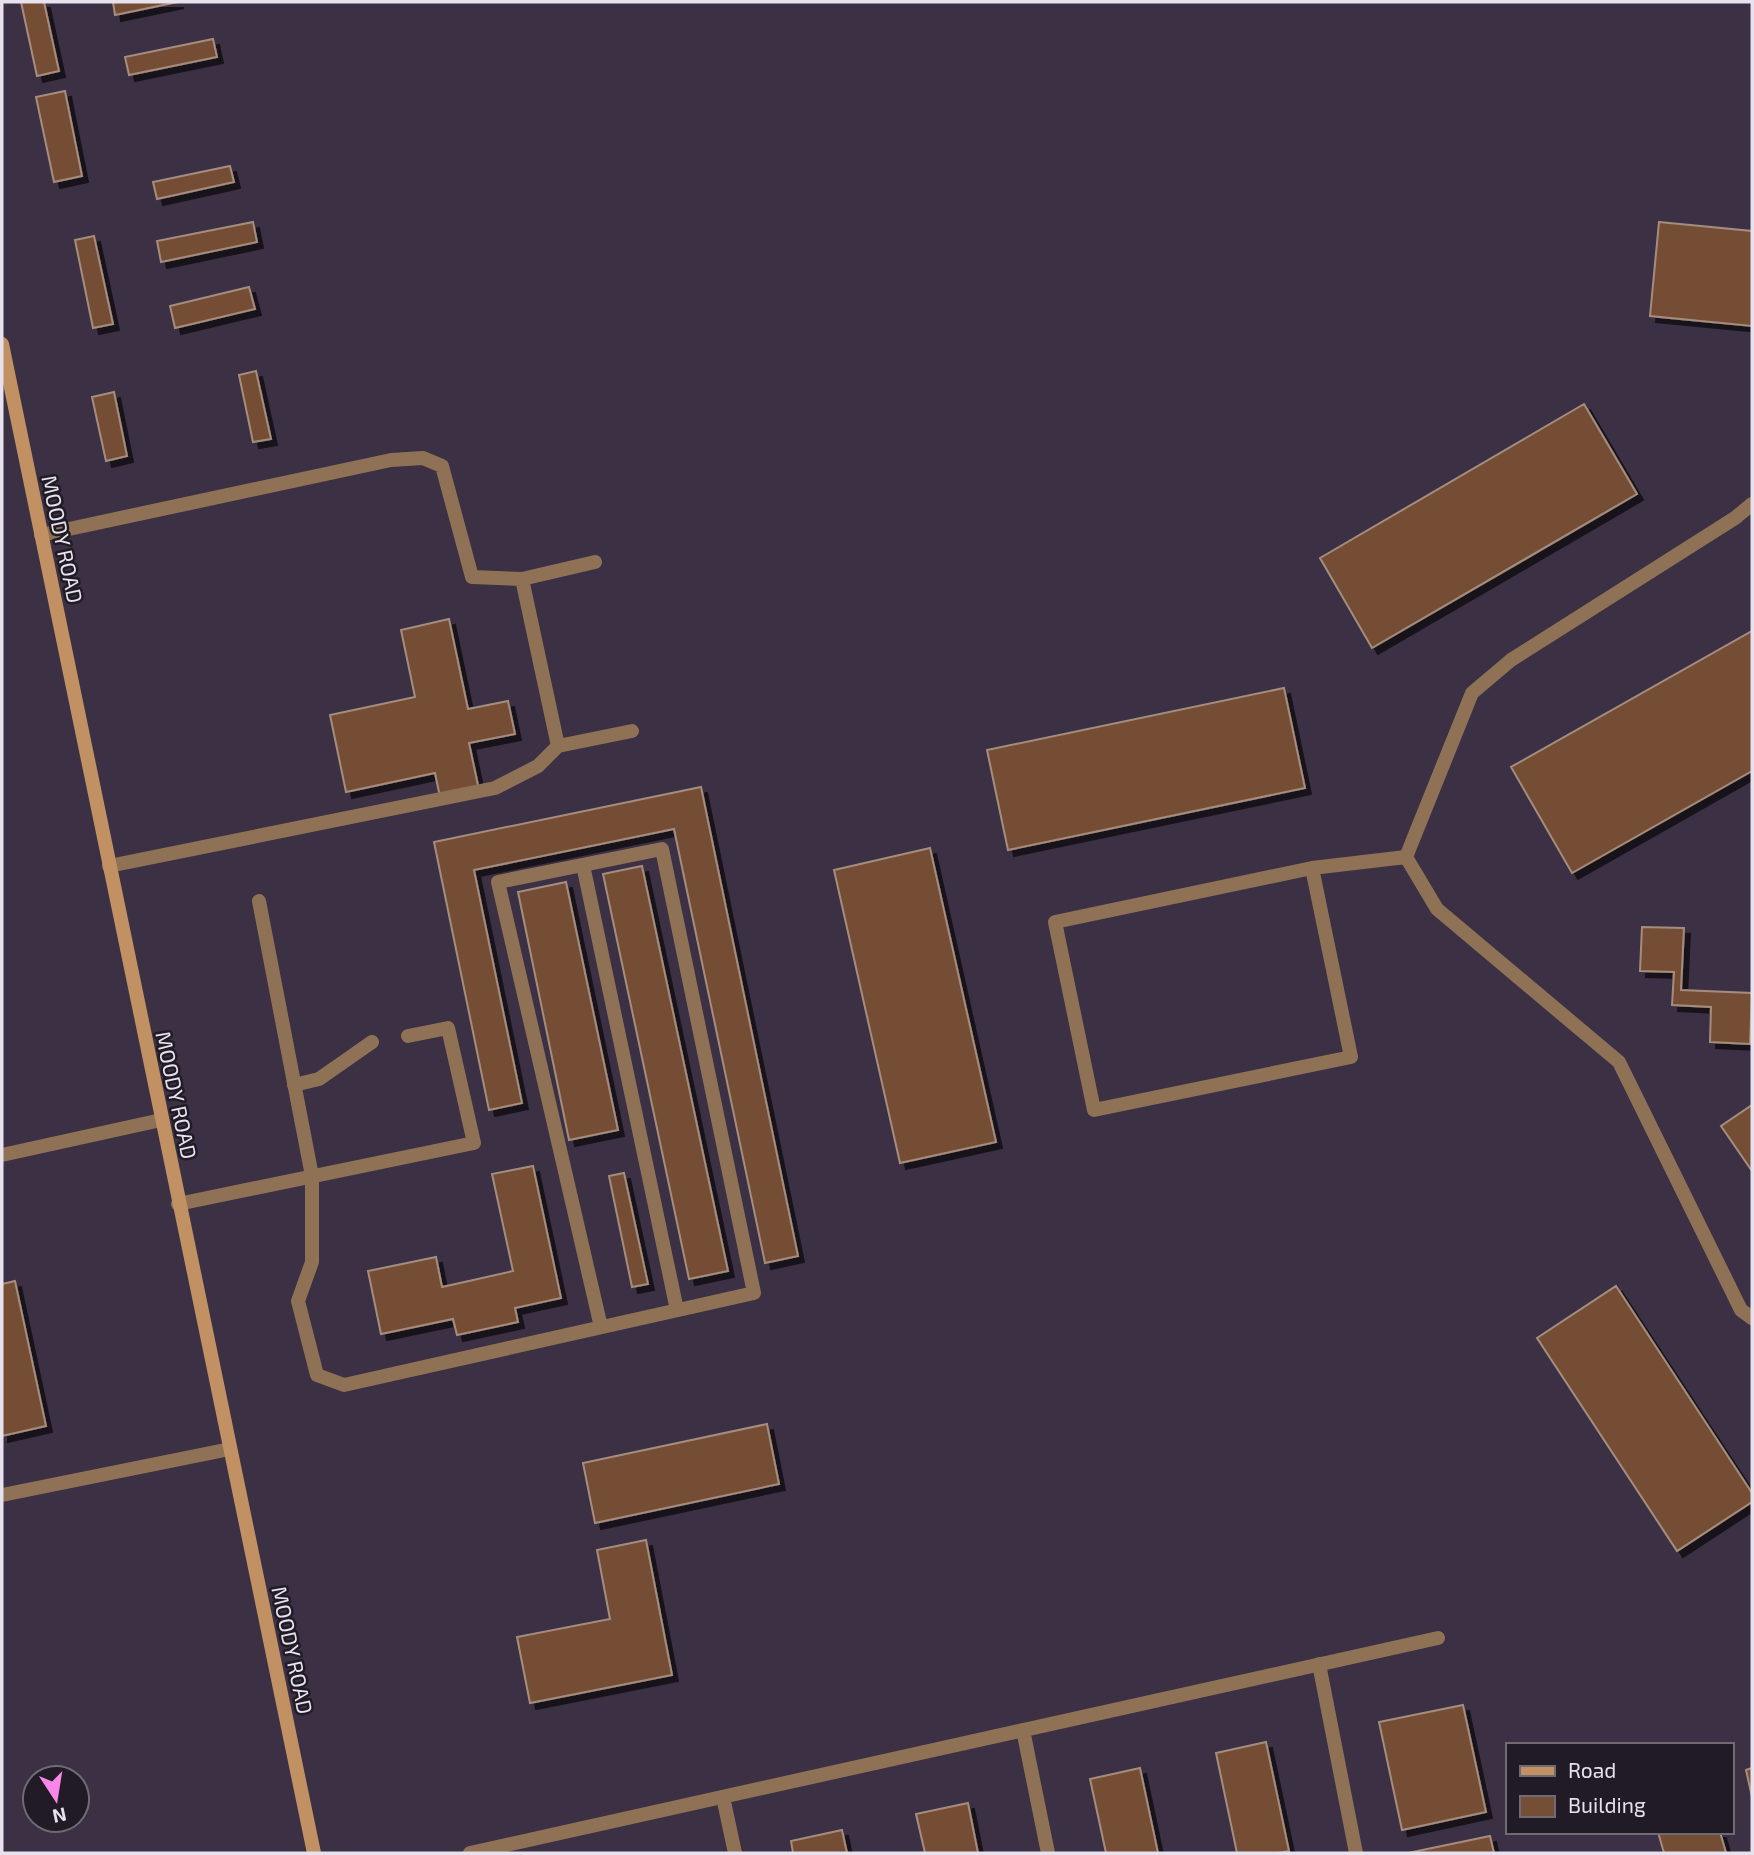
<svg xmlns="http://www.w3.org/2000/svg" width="1754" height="1855" viewBox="0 0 1754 1855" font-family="'Exo 2',sans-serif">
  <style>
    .building { fill: #744e35; stroke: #a58d7e; stroke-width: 2; filter: url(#shadow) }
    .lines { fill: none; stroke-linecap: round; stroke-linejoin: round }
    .lane { stroke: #8f7155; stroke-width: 14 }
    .street { stroke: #8f7155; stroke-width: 14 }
    .secondary { stroke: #c19164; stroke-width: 14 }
    .labels { text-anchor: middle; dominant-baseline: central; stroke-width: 5; stroke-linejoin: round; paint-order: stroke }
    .street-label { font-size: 21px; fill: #e8e1ee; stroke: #201b24 }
  </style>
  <defs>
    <filter id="shadow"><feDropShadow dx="6" dy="6" stdDeviation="0" flood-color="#0009"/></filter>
  </defs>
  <rect width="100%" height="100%" fill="#3b3044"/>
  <path class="building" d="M 21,2 L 44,2 L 59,71 L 37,76 Z
    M 113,2 L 178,2 L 115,15 Z
    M 213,39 L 217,57 L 129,75 L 125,57 Z
    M 65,91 L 82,176 L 54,182 L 36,97 Z
    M 230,166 L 234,182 L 157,199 L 153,182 Z
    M 253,222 L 257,242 L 161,262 L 157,241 Z
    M 1659,222 L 1752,231 L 1752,326 L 1650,316 Z
    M 94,236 L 113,324 L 93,328 L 75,240 Z
    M 249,287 L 255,309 L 175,328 L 170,306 Z
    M 256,371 L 271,439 L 253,442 L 239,375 Z
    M 114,392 L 127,456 L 106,461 L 92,397 Z
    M 1584,404 L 1637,494 L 1372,648 L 1320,558 Z
    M 449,619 L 468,709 L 508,701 L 515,734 L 469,743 L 479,790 L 440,797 L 435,773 L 346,792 L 330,715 L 415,697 L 401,630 Z
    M 1752,631 L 1752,771 L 1572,873 L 1511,767 Z
    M 1284,688 L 1305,788 L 1008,850 L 987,750 Z
    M 701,787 L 798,1256 L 765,1263 L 674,829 L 474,870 L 522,1103 L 489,1110 L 434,842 Z
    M 930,848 L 996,1142 L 900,1163 L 834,870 Z
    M 642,866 L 728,1271 L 689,1279 L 603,874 Z
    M 566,882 L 618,1130 L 569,1140 L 518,892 Z
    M 1642,927 L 1684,928 L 1681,990 L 1752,993 L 1750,1044 L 1710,1042 L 1711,1007 L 1672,1005 L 1674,972 L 1640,971 Z
    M 1752,1105 L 1752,1171 L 1721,1126 Z
    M 533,1166 L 561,1298 L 515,1308 L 518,1322 L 457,1335 L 453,1319 L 381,1334 L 368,1271 L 436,1257 L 442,1287 L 513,1271 L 492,1174 Z
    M 624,1173 L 648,1284 L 632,1287 L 609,1176 Z
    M 15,1281 L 46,1426 L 2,1436 L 2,1284 Z
    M 1616,1286 L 1752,1493 L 1752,1502 L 1677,1551 L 1537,1338 Z
    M 767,1424 L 779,1484 L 595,1523 L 583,1463 Z
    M 646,1540 L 672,1675 L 530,1703 L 517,1637 L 610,1619 L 597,1550 Z
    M 1463,1705 L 1486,1812 L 1402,1830 L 1379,1722 Z
    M 1266,1742 L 1289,1851 L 1278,1853 L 1237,1853 L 1216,1753 Z
    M 1140,1768 L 1158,1853 L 1106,1853 L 1090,1779 Z
    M 1752,1768 L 1752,1797 L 1746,1770 Z
    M 968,1803 L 978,1853 L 925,1853 L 916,1814 Z
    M 842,1830 L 847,1853 L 793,1853 L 791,1841 Z
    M 1658,1832 L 1720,1832 L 1726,1853 L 1664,1853 Z
    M 1490,1836 L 1494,1853 L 1408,1853 Z"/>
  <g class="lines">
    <path class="lane" d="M 1752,504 L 1735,518 L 1511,660 L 1472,693 L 1406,857 L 1437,909 L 1619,1062 L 1741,1310 L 1752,1318
      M 41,535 L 391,460 L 423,458 L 442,466 L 472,577 L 522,579 L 595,562
      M 522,579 L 558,746
      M 583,865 L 677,1310
      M 109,866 L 495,788 L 538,766 L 558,746 L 632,731
      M 1312,868 L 1351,1057 L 1094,1110 L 1055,922 Z
      M 1312,868 L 1406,857
      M 259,901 L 312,1176 L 312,1262 L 298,1301 L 317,1375 L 344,1385 L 754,1293 L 662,849 L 498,882 L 601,1327
      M 294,1085 L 319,1079 L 372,1042
      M 178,1204 L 474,1143 L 448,1028 L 408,1036
      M 2,1495 L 230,1449
      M 1319,1664 L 1356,1853
      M 1023,1730 L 1048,1853
      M 723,1797 L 735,1853"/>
    <path class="street" d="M 2,1155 L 161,1120
      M 470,1853 L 1438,1638"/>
    <path class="secondary" d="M 2,344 L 314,1853"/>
  </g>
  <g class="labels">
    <g class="street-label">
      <text transform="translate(63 539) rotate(78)">MOODY ROAD</text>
      <text transform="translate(177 1095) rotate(78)">MOODY ROAD</text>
      <text transform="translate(293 1650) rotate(78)">MOODY ROAD</text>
    </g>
  </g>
  <rect width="1754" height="1855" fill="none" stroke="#e8e1ee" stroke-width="7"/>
  <rect x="1506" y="1743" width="228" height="91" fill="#201b24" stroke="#706a75" stroke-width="2"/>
  <rect x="1520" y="1766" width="35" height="10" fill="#c19164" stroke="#706a75" stroke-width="2"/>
  <text x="1568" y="1778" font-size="21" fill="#e8e1ee">Road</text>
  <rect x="1520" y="1796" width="35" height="21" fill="#744e35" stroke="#706a75" stroke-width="2"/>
  <text x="1568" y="1813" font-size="21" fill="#e8e1ee">Building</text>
  <g transform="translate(56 1799) rotate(168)"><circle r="33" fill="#201b24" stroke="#706a75" stroke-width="2"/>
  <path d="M0-5L12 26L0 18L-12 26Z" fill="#f987e9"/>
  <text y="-10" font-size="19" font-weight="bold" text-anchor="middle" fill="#e8e1ee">N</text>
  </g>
</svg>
